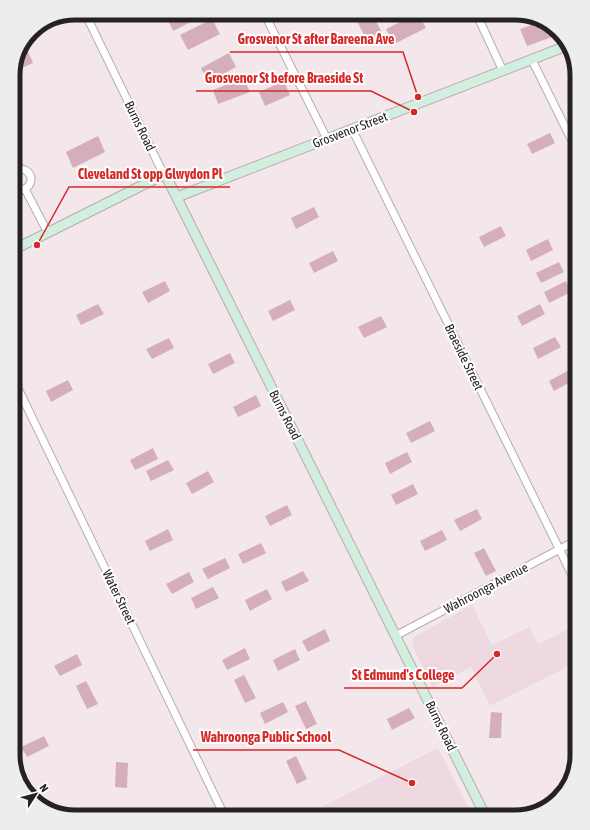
<svg xmlns="http://www.w3.org/2000/svg" width="590" height="830" viewBox="0 0 590 830" font-family="'Asap Condensed',sans-serif">
  <style>
    .built { fill: #eed9e1 }
    .green { fill: #d5aebc }
    .lines { fill: none; stroke-linecap: round; stroke-linejoin: round }
    .street-casing { stroke: #b8acb0; stroke-width: 9 }
    .secondary-casing { stroke: #b8acb0; stroke-width: 11 }
    .street { stroke: #fff; stroke-width: 7 }
    .secondary { stroke: #d1eede; stroke-width: 9 }
    .labels { text-anchor: middle; dominant-baseline: central; stroke-width: 4; stroke-linejoin: round; paint-order: stroke }
    .street-label { font-size: 13px; fill: #262223; stroke: #fff }
    .rim { fill: none; stroke: #262223; stroke-width: 5 }
    .leader { fill: none; stroke: #d62828; stroke-width: 1.5 }
    .callout-dot { fill: #d62828; stroke: #fff; stroke-width: 1.5 }
    .callout-label { font-size: 14px; text-anchor: middle; font-weight: bold; fill: #d62828; stroke: #fff; stroke-width: 4; stroke-linejoin: round; paint-order: stroke }
  </style>
  <rect width="100%" height="100%" fill="#f4e7eb"/>
  <path class="built" d="M 472,605 L 492,645 L 529,627 L 538,644 L 577,625 L 577,662 L 490,706 L 471,667 L 432,687 L 412,644 L 414,637 Z
    M 438,748 L 473,817 L 301,817 Z"/>
  <path class="green" d="M 171,13 L 204,13 L 205,15 L 173,31 L 166,16 Z
    M 353,13 L 372,13 L 382,33 L 367,41 Z
    M 418,13 L 426,28 L 394,44 L 386,29 Z
    M 212,19 L 220,34 L 188,50 L 180,35 Z
    M 543,21 C 551,23 553,29 555,36 L 527,46 L 520,29 Z
    M 26,47 L 33,63 L 13,72 L 13,71 Z
    M 229,53 L 236,67 L 208,82 L 201,68 Z
    M 244,78 L 250,92 L 218,104 L 213,90 Z
    M 284,81 L 290,95 L 265,106 L 259,92 Z
    M 550,133 L 555,143 L 532,154 L 527,144 Z
    M 98,136 L 105,152 L 73,168 L 66,152 Z
    M 314,207 L 319,217 L 296,229 L 291,218 Z
    M 501,226 L 506,236 L 484,247 L 479,237 Z
    M 548,239 L 553,250 L 531,261 L 526,250 Z
    M 333,251 L 338,261 L 314,273 L 309,263 Z
    M 559,262 L 564,272 L 541,283 L 536,273 Z
    M 165,281 L 170,291 L 148,303 L 142,292 Z
    M 566,281 L 571,292 L 549,303 L 544,292 Z
    M 290,300 L 295,310 L 273,321 L 268,311 Z
    M 98,304 L 104,314 L 81,325 L 76,315 Z
    M 540,304 L 545,314 L 522,326 L 517,316 Z
    M 381,316 L 387,327 L 364,338 L 358,327 Z
    M 555,337 L 561,347 L 538,359 L 533,348 Z
    M 169,338 L 174,348 L 152,359 L 146,349 Z
    M 230,353 L 235,363 L 213,374 L 208,364 Z
    M 571,369 L 576,379 L 554,391 L 549,381 Z
    M 68,380 L 73,390 L 51,402 L 46,391 Z
    M 256,395 L 261,406 L 238,417 L 233,407 Z
    M 430,421 L 435,431 L 411,443 L 406,433 Z
    M 153,448 L 158,459 L 135,470 L 130,460 Z
    M 407,452 L 412,462 L 390,474 L 385,463 Z
    M 168,460 L 174,470 L 151,481 L 146,471 Z
    M 208,471 L 214,482 L 192,494 L 186,483 Z
    M 413,484 L 418,494 L 396,505 L 391,495 Z
    M 287,505 L 292,515 L 270,526 L 265,516 Z
    M 477,509 L 482,519 L 460,531 L 454,520 Z
    M 168,529 L 173,540 L 150,551 L 145,541 Z
    M 442,530 L 447,540 L 425,551 L 420,541 Z
    M 261,543 L 266,553 L 243,564 L 238,554 Z
    M 484,548 L 496,571 L 486,576 L 474,553 Z
    M 225,558 L 230,568 L 208,579 L 202,569 Z
    M 303,571 L 309,581 L 286,592 L 281,582 Z
    M 189,572 L 194,582 L 172,594 L 166,584 Z
    M 213,587 L 219,598 L 196,609 L 191,598 Z
    M 267,589 L 272,599 L 250,611 L 245,600 Z
    M 325,629 L 330,641 L 308,652 L 302,641 Z
    M 245,648 L 250,659 L 227,670 L 222,660 Z
    M 295,649 L 300,660 L 278,671 L 273,660 Z
    M 77,654 L 82,665 L 60,676 L 54,666 Z
    M 244,675 L 256,698 L 245,703 L 234,680 Z
    M 86,681 L 98,704 L 87,709 L 76,686 Z
    M 306,701 L 317,724 L 306,729 L 295,706 Z
    M 283,702 L 288,712 L 265,724 L 260,713 Z
    M 409,708 L 415,718 L 392,730 L 387,719 Z
    M 491,712 L 502,713 L 501,738 L 489,738 Z
    M 44,736 L 49,746 L 27,757 L 21,747 Z
    M 296,756 L 307,779 L 297,784 L 286,761 Z
    M 116,762 L 128,763 L 127,788 L 115,787 Z"/>
  <g class="lines">
    <g class="street-casing">
      <path id="street" d="M 85,13 L 160,167 L 165,174
        M 264,13 L 327,139
        M 476,13 L 503,71
        M 532,60 L 577,151
        M 352,129 L 577,585
        M 13,186 C 26,198 39,177 25,170 C 20,168 16,170 13,174
        M 25,189 L 48,233
        M 13,378 L 225,817
        M 395,636 L 577,540"/>
    </g>
    <g class="secondary-casing">
      <path id="secondary" d="M 177,197 L 569,45
        M 13,250 L 165,174 L 486,817"/>
    </g>
    <use href="#street" class="street"/>
    <use href="#secondary" class="secondary"/>
  </g>
  <g class="labels">
    <g class="street-label">
      <text transform="translate(140 126) rotate(64)">Burns Road</text>
      <text transform="translate(350 130) rotate(-21)">Grosvenor Street</text>
      <text transform="translate(464 357) rotate(64)">Braeside Street</text>
      <text transform="translate(285 415) rotate(63)">Burns Road</text>
      <text transform="translate(486 588) rotate(-28)">Wahroonga Avenue</text>
      <text transform="translate(119 597) rotate(64)">Water Street</text>
      <text transform="translate(441 726) rotate(64)">Burns Road</text>
    </g>
  </g>
  <path d="M0 0H590V830H0ZM75 20H515A55 55 0 0 1 570 75V755A55 55 0 0 1 515 810H75A55 55 0 0 1 20 755V75A55 55 0 0 1 75 20Z" fill="#eeeded" fill-rule="evenodd"/>
  <path class="rim" d="M75 20H515A55 55 0 0 1 570 75V755A55 55 0 0 1 515 810H75A55 55 0 0 1 20 755V75A55 55 0 0 1 75 20Z"/>
  <path class="leader" d="M418 97L403 52H230M414 112L371 91H196M37 245L69 187H230M497 654L462 688H344M412 783L339 750H193"/>
  <g class="callout-dot">
    <circle cx="418" cy="97" r="4"/>
    <circle cx="414" cy="112" r="4"/>
    <circle cx="37" cy="245" r="4"/>
    <circle cx="497" cy="654" r="4"/>
    <circle cx="412" cy="783" r="4"/>
  </g>
  <g class="callout-label">
    <text x="316" y="44">Grosvenor St after Bareena Ave</text>
    <text x="284" y="83">Grosvenor St before Braeside St</text>
    <text x="150" y="179">Cleveland St opp Glwydon Pl</text>
    <text x="403" y="680">St Edmund's College</text>
    <text x="266" y="742">Wahroonga Public School</text>
  </g>
  <g transform="translate(36 794) rotate(54)" stroke="#ffffff" stroke-width="3" paint-order="stroke">
  <path d="M0-3L7 15L0 10L-7 15Z" fill="#262223"/>
  <text y="-6" font-size="11" font-weight="bold" text-anchor="middle" fill="#262223">N</text>
  </g>
</svg>
